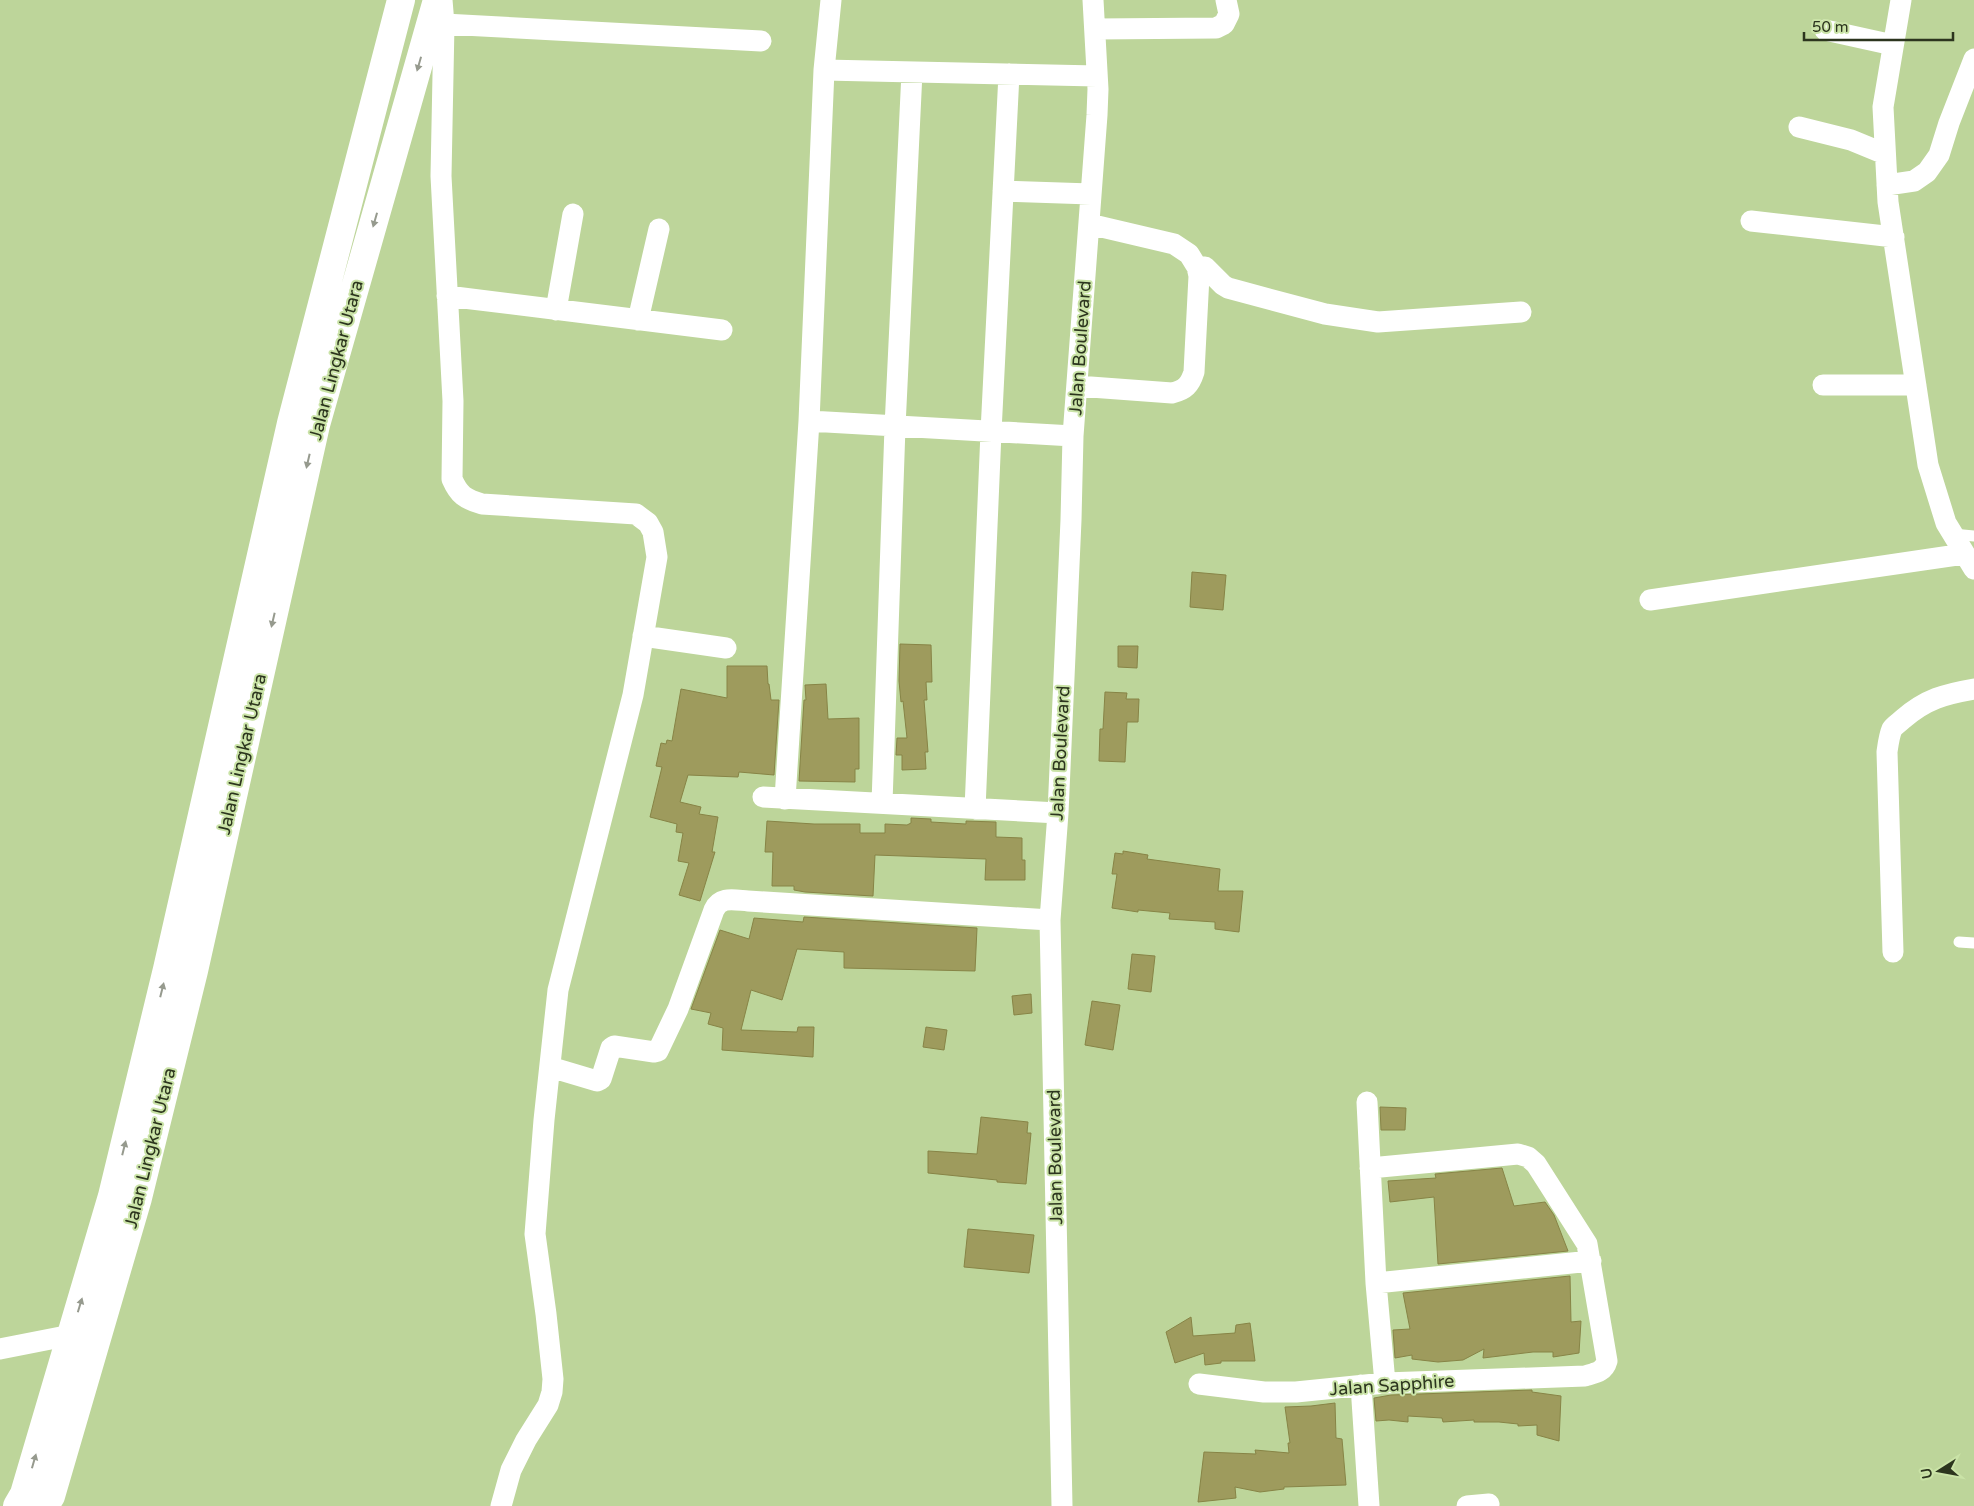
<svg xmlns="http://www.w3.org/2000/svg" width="1974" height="1506" viewBox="0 0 1974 1506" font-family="'Varela Round',sans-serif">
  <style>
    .building { fill: #9e9b5d; stroke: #878446 }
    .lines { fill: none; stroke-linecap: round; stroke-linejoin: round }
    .service { stroke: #fff; stroke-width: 11 }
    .minor { stroke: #fff; stroke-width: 21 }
    .primary { stroke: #fff; stroke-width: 28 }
    .oneway { fill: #969a8e }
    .labels { text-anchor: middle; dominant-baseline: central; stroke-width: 4; stroke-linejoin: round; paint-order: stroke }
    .street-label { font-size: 18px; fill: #2c351e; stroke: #cae3a7 }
  </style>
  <rect width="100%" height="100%" fill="#bdd59a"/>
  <path class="building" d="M 1192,572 L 1226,575 L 1223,610 L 1190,607 Z
    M 900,644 L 931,645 L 932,682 L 926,682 L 927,700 L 924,700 L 928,752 L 925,752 L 926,769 L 902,770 L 902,755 L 896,755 L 897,738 L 907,738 L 903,701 L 901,702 L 899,681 Z
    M 1118,646 L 1138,646 L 1137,668 L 1118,667 Z
    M 727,666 L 767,666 L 768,684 L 769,684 L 771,700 L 779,700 L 774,775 L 739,772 L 738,777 L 688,775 L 680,802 L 701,807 L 699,814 L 718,817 L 712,852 L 715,852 L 700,901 L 679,895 L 689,863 L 678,861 L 683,833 L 676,832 L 677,824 L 650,817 L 662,767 L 656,766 L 661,743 L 666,744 L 667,740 L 672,741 L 681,689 L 727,698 Z
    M 826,684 L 828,719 L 859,718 L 859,769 L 855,769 L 855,782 L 799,781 L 804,700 L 806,700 L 805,685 Z
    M 1105,692 L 1127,693 L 1126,699 L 1139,699 L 1138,722 L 1127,722 L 1125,762 L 1099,761 L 1100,729 L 1103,729 Z
    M 911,818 L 931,819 L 931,822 L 966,824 L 966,821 L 996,822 L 996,837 L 1022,838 L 1022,860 L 1025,860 L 1025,880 L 985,880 L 986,859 L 875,855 L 873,896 L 805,892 L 794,890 L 794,886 L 772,886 L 773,852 L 765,852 L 767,821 L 814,824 L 860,824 L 860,833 L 885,833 L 885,824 L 907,825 L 911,823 Z
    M 1123,851 L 1148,855 L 1147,859 L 1220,869 L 1218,891 L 1243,891 L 1239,932 L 1215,929 L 1215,922 L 1169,919 L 1170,913 L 1138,910 L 1138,912 L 1112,908 L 1117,874 L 1112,874 L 1115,853 L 1123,854 Z
    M 804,917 L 977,928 L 975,971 L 844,968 L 844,952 L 797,949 L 782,1000 L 751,990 L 741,1030 L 797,1032 L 798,1027 L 814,1027 L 813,1057 L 722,1050 L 723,1028 L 708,1024 L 711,1013 L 691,1009 L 720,930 L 749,939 L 754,918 L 803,922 Z
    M 1132,954 L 1155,956 L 1151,992 L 1128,989 Z
    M 1031,994 L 1032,1013 L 1014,1015 L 1012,996 Z
    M 1092,1001 L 1120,1005 L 1113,1050 L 1085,1045 Z
    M 926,1027 L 947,1030 L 944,1050 L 923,1047 Z
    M 1380,1107 L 1406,1108 L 1405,1130 L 1381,1130 Z
    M 981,1117 L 1028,1122 L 1027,1133 L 1031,1133 L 1026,1184 L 997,1182 L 997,1180 L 928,1173 L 928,1151 L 977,1154 Z
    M 1502,1168 L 1514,1206 L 1545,1202 L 1554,1215 L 1568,1251 L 1438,1264 L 1434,1197 L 1390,1202 L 1388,1181 L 1436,1178 L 1435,1174 Z
    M 968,1229 L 1034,1235 L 1029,1273 L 964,1267 Z
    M 1570,1276 L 1571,1322 L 1581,1321 L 1579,1353 L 1553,1357 L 1553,1352 L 1533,1352 L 1483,1358 L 1484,1349 L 1463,1360 L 1438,1362 L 1412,1359 L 1412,1355 L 1395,1358 L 1393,1330 L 1410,1329 L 1403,1293 Z
    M 1191,1317 L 1193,1336 L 1235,1333 L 1236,1325 L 1250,1323 L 1255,1361 L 1221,1361 L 1221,1363 L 1205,1365 L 1204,1353 L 1175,1363 L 1166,1332 Z
    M 1532,1390 L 1532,1392 L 1561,1396 L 1559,1441 L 1537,1435 L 1537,1425 L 1518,1426 L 1518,1424 L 1499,1422 L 1474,1422 L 1474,1420 L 1443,1422 L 1442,1418 L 1408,1416 L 1408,1422 L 1389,1420 L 1376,1421 L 1374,1398 L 1391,1395 Z
    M 1335,1403 L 1336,1438 L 1342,1439 L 1346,1485 L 1284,1487 L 1284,1489 L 1260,1492 L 1235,1487 L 1236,1498 L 1198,1502 L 1204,1452 L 1256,1454 L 1255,1450 L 1289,1453 L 1288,1443 L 1290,1443 L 1285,1407 L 1311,1406 Z"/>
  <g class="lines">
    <path class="service" d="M 1953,534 L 1974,536
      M 1959,942 L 1974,943"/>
    <path class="minor" d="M 442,0 L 444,24 L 441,176 L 453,401 L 452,479 C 459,495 465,499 482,504 L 636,514 L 648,523 L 653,532 L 657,557 L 633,695 L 558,990 L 544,1120 L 535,1234 L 546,1314 L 553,1379 L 552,1392 L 548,1405 L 526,1440 L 511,1470 L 501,1506
      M 1901,0 L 1883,107 L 1888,202 L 1928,465 L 1946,523 L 1974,569
      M 444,24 L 761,41
      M 1096,29 L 1216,28 L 1224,24 L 1229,14 L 1226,0
      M 1825,30 L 1893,45
      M 824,70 L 1097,76
      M 1799,127 L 1851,140 L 1885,154
      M 1887,185 L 1914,181 L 1927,172 L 1939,155 L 1949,123 L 1974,59
      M 1003,191 L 1091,194
      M 1751,221 L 1894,237
      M 1197,267 L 1205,267 L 1223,285 L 1228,288 L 1325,314 L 1378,322 L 1521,312
      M 447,296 L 722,330
      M 556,310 L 573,214
      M 638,320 L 659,229
      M 1823,385 L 1916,385
      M 1077,386 L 1172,393 C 1185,390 1190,385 1194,372 L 1199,276 L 1197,267 L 1189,254 L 1174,244 L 1089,224
      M 809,421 L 1073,436
      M 1650,600 L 1964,554
      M 643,636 L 726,648
      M 763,797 L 1058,813
      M 785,799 L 809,421 L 824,70 L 831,0
      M 882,803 L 895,427 L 912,72
      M 975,809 L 991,432 L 1009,74
      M 1893,952 L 1887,752 C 1888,745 1889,736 1892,729 C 1895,725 1900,722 1903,719 C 1926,699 1945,694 1974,689
      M 550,1067 L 597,1081 L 601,1079 L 611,1048 L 614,1046 L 654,1052 L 658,1051 L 678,1009 L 714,910 C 720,896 734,900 748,901 L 1050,920
      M 1367,1102 L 1376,1283 L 1385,1383
      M 1376,1283 L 1591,1261
      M 0,1349 L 71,1335
      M 1199,1384 L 1264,1392 L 1296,1392 L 1385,1383 L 1585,1376 C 1595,1373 1604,1372 1607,1361 L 1587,1244 L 1536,1164 L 1528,1157 L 1518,1154 L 1370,1168
      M 1361,1385 L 1369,1506
      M 1062,1506 L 1050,920 L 1058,813 L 1071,520 L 1073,436 L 1097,115 L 1098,89 L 1093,0
      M 1467,1506 L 1489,1504"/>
    <path class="primary" d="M 17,1506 L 24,1494 L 112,1196 L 167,969 L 291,423 L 401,0
      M 45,1506 L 51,1496 L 138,1198 L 194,971 L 316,425 L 437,0"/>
  </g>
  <defs><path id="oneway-solid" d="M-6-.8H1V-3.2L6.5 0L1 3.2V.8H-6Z" transform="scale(1.25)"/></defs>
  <g class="oneway">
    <use href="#oneway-solid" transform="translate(419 64) rotate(106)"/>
    <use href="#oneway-solid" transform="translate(375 220) rotate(106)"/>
    <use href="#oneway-solid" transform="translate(308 461) rotate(103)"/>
    <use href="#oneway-solid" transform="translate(273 620) rotate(103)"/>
    <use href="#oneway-solid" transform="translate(162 990) rotate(-76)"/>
    <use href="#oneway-solid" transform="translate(124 1148) rotate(-76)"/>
    <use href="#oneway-solid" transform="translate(80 1305) rotate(-73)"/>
    <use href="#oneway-solid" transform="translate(34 1461) rotate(-74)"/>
  </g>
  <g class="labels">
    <g class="street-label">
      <text transform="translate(1080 348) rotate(-86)">Jalan Boulevard</text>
      <text transform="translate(336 360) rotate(-75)">Jalan Lingkar Utara</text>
      <text transform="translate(1060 753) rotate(-87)">Jalan Boulevard</text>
      <text transform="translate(242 754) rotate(-77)">Jalan Lingkar Utara</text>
      <text transform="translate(150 1148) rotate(-76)">Jalan Lingkar Utara</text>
      <text transform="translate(1055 1157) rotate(-91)">Jalan Boulevard</text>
      <text transform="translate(1392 1385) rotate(-4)">Jalan Sapphire</text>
    </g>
  </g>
  <g transform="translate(1939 1471) rotate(259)" stroke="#cae3a7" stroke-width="4" paint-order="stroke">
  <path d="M0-4L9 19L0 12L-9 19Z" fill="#2c351e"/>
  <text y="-8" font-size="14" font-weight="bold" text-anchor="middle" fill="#2c351e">U</text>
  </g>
  <path d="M1804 32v8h149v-8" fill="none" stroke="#2c351e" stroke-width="2.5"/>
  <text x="1812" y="32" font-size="15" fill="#2c351e" stroke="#cae3a7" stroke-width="4" paint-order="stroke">50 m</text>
</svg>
